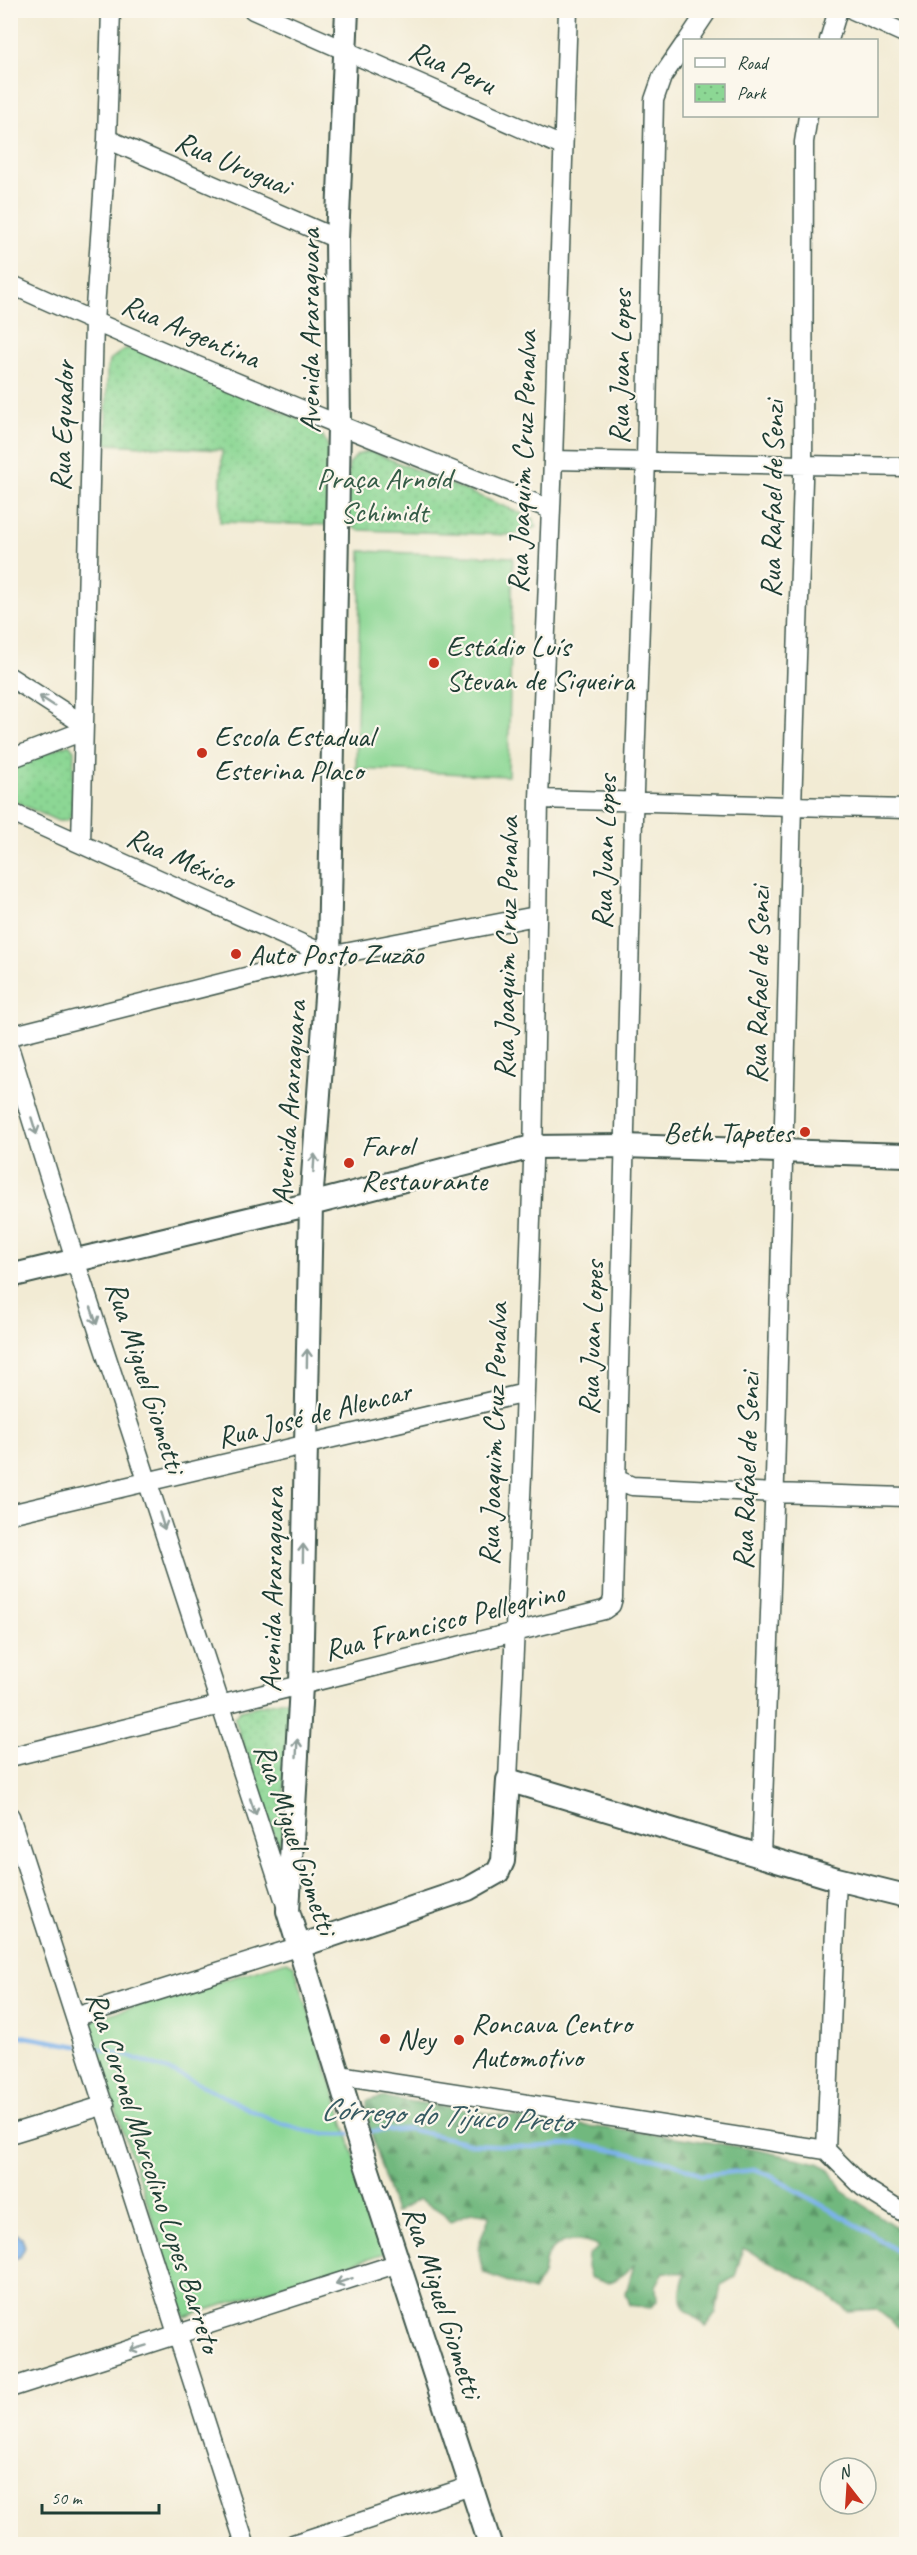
<svg xmlns="http://www.w3.org/2000/svg" width="917" height="2555" viewBox="0 0 917 2555" font-family="Caveat,sans-serif">
  <style>
    .green { fill: #8cd794; stroke: #568a64; stroke-width: 1.5 }
    .forest { fill: url(#forest-firs); stroke: #487a59; stroke-width: 1.5 }
    .park { fill: url(#park-dots); stroke: #568a64; stroke-width: 1.5 }
    .water { fill: url(#water-ripples); stroke: #4e7890; stroke-width: 1.5 }
    .lines { fill: none; stroke-linecap: round; stroke-linejoin: round }
    .stream { stroke: #7cb2eb; stroke-width: 4.5 }
    .minor-casing { stroke: #3f574c; stroke-width: 21 }
    .tertiary-casing { stroke: #3f574c; stroke-width: 26 }
    .minor { stroke: #fff; stroke-width: 18 }
    .tertiary { stroke: #fff; stroke-width: 22 }
    .oneway { stroke: #8f9e9a }
    .poi-dot { fill: #c8321e; stroke: #fbf7ec; stroke-width: 2 }
    .labels { text-anchor: middle; dominant-baseline: central; stroke-width: 4.5; stroke-linejoin: round; paint-order: stroke }
    .street-label { font-size: 30px; fill: #1f3d34; stroke: #fbf7ec }
    .park-label { font-size: 30px; fill: #355c47; stroke: #fbf7ec }
    .poi-label { font-size: 30px; fill: #1f3d34; stroke: #fbf7ec; text-anchor: start }
    .water-label { font-size: 32px; font-style: italic; fill: #365a62; stroke: #fbf7ec }
  </style>
  <defs>
    <pattern id="forest-firs" width="22" height="20" patternUnits="userSpaceOnUse" patternTransform="scale(1.5)"><rect width="22" height="20" fill="#71b87e"/><path d="M5 1l3.5 6h-7zM16 11l3.5 6h-7z" fill="#5c9768"/></pattern>
    <pattern id="park-dots" width="8" height="8" patternUnits="userSpaceOnUse" patternTransform="scale(1.5)"><rect width="8" height="8" fill="#8cd794"/><path d="M2 2h.1M6 6h.1" fill="none" stroke="#78b980" stroke-width="1.8" stroke-linecap="round"/></pattern>
    <pattern id="water-ripples" width="26" height="14" patternUnits="userSpaceOnUse" patternTransform="scale(1.5)"><rect width="26" height="14" fill="#7cb2eb"/><path d="M2 4q2-2 4 0t4 0M15 11q2-2 4 0t4 0" fill="none" stroke="#6592bf"/></pattern>
  </defs>
  <rect width="100%" height="100%" fill="#fbf7ec"/>
  <filter id="ink" filterUnits="userSpaceOnUse"><feTurbulence type="fractalNoise" baseFrequency=".0167" numOctaves="2"/><feDisplacementMap in="SourceGraphic" scale="12" xChannelSelector="R" yChannelSelector="G"/><feConvolveMatrix kernelMatrix="1 2 1 2 8 2 1 2 1" color-interpolation-filters="sRGB"/></filter>
  <filter id="wash" filterUnits="userSpaceOnUse"><feTurbulence type="fractalNoise" baseFrequency=".008" numOctaves="4" result="noise"/><feDisplacementMap in="SourceGraphic" scale="24" xChannelSelector="R" yChannelSelector="G"/><feGaussianBlur stdDeviation="1.35" result="paint"/><feColorMatrix in="noise" values="0 0 0 0 0 0 0 0 0 0 0 0 0 0 0 0 0 1.4 0 .05"/><feComposite in="paint" operator="in"/></filter>
  <g filter="url(#wash)">
    <rect width="100%" height="100%" fill="#f2ebd4"/>
    <path class="green" d="M 361,551 L 513,557 L 508,776 L 356,769 Z
      M 287,1961 L 294,1965 L 385,2253 L 185,2317 L 89,2028 L 93,2019 Z"/>
    <path class="forest" d="M 382,2097 L 512,2117 L 662,2135 L 753,2149 L 818,2163 L 830,2169 L 842,2191 L 906,2234 L 906,2333 L 876,2309 L 848,2311 L 811,2283 L 743,2248 L 735,2277 L 721,2285 L 716,2313 L 706,2327 C 700,2319 694,2317 687,2311 C 676,2300 682,2286 685,2273 L 664,2272 L 656,2286 L 657,2301 L 650,2308 L 630,2305 L 626,2293 L 634,2265 C 616,2279 615,2288 590,2277 L 587,2267 L 588,2255 L 599,2247 C 581,2239 559,2236 547,2256 C 544,2261 545,2269 543,2275 C 541,2280 536,2286 533,2291 L 484,2273 C 474,2245 481,2240 490,2215 L 472,2212 L 451,2221 L 444,2213 L 419,2199 L 395,2213 L 366,2117 L 367,2101 Z"/>
    <path class="park" d="M 125,349 L 138,349 L 311,424 C 321,432 326,439 330,452 L 328,525 L 220,522 L 222,450 L 106,444 L 107,368 L 111,359 Z
      M 370,451 L 532,518 L 537,527 L 512,535 L 358,530 L 346,523 L 349,464 L 357,455 Z
      M 69,744 L 74,750 L 72,815 C 68,821 65,822 58,821 L 11,800 L 11,766 Z
      M 285,1700 L 288,1703 L 282,1846 L 278,1847 L 234,1717 L 240,1710 Z"/>
    <path class="water" d="M 11,2231 L 22,2237 L 25,2247 L 20,2257 L 11,2261 Z"/>
    <g class="lines">
      <path class="stream" d="M 10,2034 L 78,2046
        M 89,2047 C 119,2052 150,2063 177,2074 C 237,2098 281,2138 349,2134
        M 363,2132 L 408,2129 L 473,2144 L 531,2147 L 581,2144 L 671,2162 L 701,2175 L 754,2170 L 769,2175 L 867,2231 L 906,2257"/>
    </g>
  </g>
  <g filter="url(#ink)">
    <g class="lines">
      <g class="minor-casing">
        <path id="minor" d="M 253,10 L 562,146
          M 853,10 L 906,34
          M 688,40 L 708,10
          M 829,40 L 838,10
          M 107,139 L 337,239
          M 10,284 C 188,365 369,438 550,509
          M 553,460 L 906,467
          M 10,677 L 83,724
          M 10,759 L 83,731
          M 539,799 L 906,809
          M 10,812 L 329,956
          M 81,843 L 94,322 L 107,139 L 111,10
          M 10,1036 L 329,956 L 536,916
          M 10,1050 L 75,1260 L 286,1905
          M 616,1479 L 632,1486 L 774,1493 L 906,1497
          M 10,1514 L 525,1393
          M 10,1757 L 604,1610 L 611,1605 L 613,1598 L 633,818 L 646,460 L 654,100 L 662,77 L 684,45
          M 508,1780 L 522,1475 L 533,1162 L 539,799 L 553,460 L 568,10
          M 10,1816 L 245,2544
          M 761,1856 L 775,1478 L 792,806 L 803,480 L 804,142 L 808,116
          M 75,2017 L 300,1946
          M 339,2075 L 826,2150 L 863,2187 L 906,2214
          M 10,2134 L 105,2105
          M 826,2150 L 837,1879
          M 10,2388 L 399,2263
          M 293,2544 L 471,2486"/>
      </g>
      <g class="tertiary-casing">
        <path id="tertiary" d="M 347,10 L 337,239 L 339,426 L 329,956 L 311,1204 L 301,1686 L 288,1911 L 363,2155 L 490,2544
          M 10,1276 L 311,1204 L 532,1147 L 624,1146 L 906,1155
          M 300,1946 L 468,1889 L 498,1872 L 503,1861 L 508,1780 L 837,1879 L 906,1896"/>
      </g>
      <use href="#minor" class="minor"/>
      <use href="#tertiary" class="tertiary"/>
    </g>
    <defs><path id="oneway-shaft" d="M-6 0H5M1.5-3L5.5 0L1.5 3" fill="none" stroke-width="1.6" stroke-linecap="round" stroke-linejoin="round" transform="scale(1.5)"/></defs>
    <g class="oneway">
      <use href="#oneway-shaft" transform="translate(47 701) rotate(-147)"/>
      <use href="#oneway-shaft" transform="translate(34 1126) rotate(73)"/>
      <use href="#oneway-shaft" transform="translate(314 1163) rotate(-86)"/>
      <use href="#oneway-shaft" transform="translate(94 1316) rotate(71)"/>
      <use href="#oneway-shaft" transform="translate(307 1358) rotate(-89)"/>
      <use href="#oneway-shaft" transform="translate(162 1521) rotate(73)"/>
      <use href="#oneway-shaft" transform="translate(303 1553) rotate(-89)"/>
      <use href="#oneway-shaft" transform="translate(297 1748) rotate(-87)"/>
      <use href="#oneway-shaft" transform="translate(253 1807) rotate(71)"/>
      <use href="#oneway-shaft" transform="translate(344 2281) rotate(162)"/>
      <use href="#oneway-shaft" transform="translate(138 2348) rotate(163)"/>
    </g>
  </g>
  <g class="poi-dot">
    <circle cx="434" cy="663" r="6"/>
    <circle cx="202" cy="753" r="6"/>
    <circle cx="236" cy="954" r="6"/>
    <circle cx="805" cy="1132" r="6"/>
    <circle cx="349" cy="1163" r="6"/>
    <circle cx="385" cy="2039" r="6"/>
    <circle cx="459" cy="2040" r="6"/>
  </g>
  <g class="labels">
    <g class="street-label">
      <text transform="translate(452 67) rotate(24)">Rua Peru</text>
      <text transform="translate(233 163) rotate(23)">Rua Uruguai</text>
      <text transform="translate(191 331) rotate(23)">Rua Argentina</text>
      <text transform="translate(309 331) rotate(-90)">Avenida Araraquara</text>
      <text transform="translate(620 367) rotate(-89)">Rua Juan Lopes</text>
      <text transform="translate(62 426) rotate(-88)">Rua Equador</text>
      <text transform="translate(522 462) rotate(-88)">Rua Joaquim Cruz Penalva</text>
      <text transform="translate(772 499) rotate(-89)">Rua Rafael de Senzi</text>
      <text transform="translate(604 852) rotate(-88)">Rua Juan Lopes</text>
      <text transform="translate(181 858) rotate(24)">Rua México</text>
      <text transform="translate(506 948) rotate(-89)">Rua Joaquim Cruz Penalva</text>
      <text transform="translate(758 985) rotate(-89)">Rua Rafael de Senzi</text>
      <text transform="translate(289 1103) rotate(-86)">Avenida Araraquara</text>
      <text transform="translate(591 1338) rotate(-88)">Rua Juan Lopes</text>
      <text transform="translate(146 1377) rotate(72)">Rua Miguel Giometti</text>
      <text transform="translate(314 1414) rotate(-14)">Rua José de Alencar</text>
      <text transform="translate(493 1434) rotate(-88)">Rua Joaquim Cruz Penalva</text>
      <text transform="translate(746 1471) rotate(-88)">Rua Rafael de Senzi</text>
      <text transform="translate(272 1590) rotate(-89)">Avenida Araraquara</text>
      <text transform="translate(444 1621) rotate(-14)">Rua Francisco Pellegrino</text>
      <text transform="translate(296 1839) rotate(71)">Rua Miguel Giometti</text>
      <text transform="translate(154 2172) rotate(72)">Rua Coronel Marcolino Lopes Barreto</text>
      <text transform="translate(443 2302) rotate(72)">Rua Miguel Giometti</text>
    </g>
    <g class="park-label">
      <text x="384" y="478">Praça Arnold<tspan x="384" dy="34">Schimidt</tspan></text>
    </g>
    <g class="poi-label">
      <text x="446" y="646">Estádio Luís<tspan x="446" dy="34">Stevan de Siqueira</tspan></text>
      <text x="214" y="736">Escola Estadual<tspan x="214" dy="34">Esterina Placo</tspan></text>
      <text x="248" y="954">Auto Posto Zuzão</text>
      <text x="793" y="1132" text-anchor="end">Beth Tapetes</text>
      <text x="361" y="1146">Farol<tspan x="361" dy="34">Restaurante</tspan></text>
      <text x="471" y="2023">Roncava Centro<tspan x="471" dy="34">Automotivo</tspan></text>
      <text x="397" y="2039">Ney</text>
    </g>
    <g class="water-label">
      <text transform="translate(446 2115) rotate(3)">Córrego do Tijuco Preto</text>
    </g>
  </g>
  <rect width="917" height="2555" fill="none" stroke="#fbf7ec" stroke-width="36"/>
  <rect x="683" y="39" width="195" height="78" fill="#fbf7ec" stroke="#a3ada2" stroke-width="1.5"/>
  <rect x="695" y="58" width="30" height="9" fill="#ffffff" stroke="#a3ada2" stroke-width="1.5"/>
  <text x="737" y="69" font-size="18" fill="#1f3d34">Road</text>
  <rect x="695" y="84" width="30" height="18" fill="url(#park-dots)" stroke="#a3ada2" stroke-width="1.5"/>
  <text x="737" y="99" font-size="18" fill="#1f3d34">Park</text>
  <g transform="translate(848 2486) rotate(343)"><circle r="28" fill="#fbf7ec" stroke="#a3ada2" stroke-width="1.5"/>
  <path d="M0-4.5L10 22L0 15L-10 22Z" fill="#c8321e"/>
  <text y="-9" font-size="16" font-weight="bold" text-anchor="middle" fill="#1f3d34">N</text>
  </g>
  <path d="M42 2504v9h117v-9" fill="none" stroke="#1f3d34" stroke-width="3"/>
  <text x="51" y="2504" font-size="18" fill="#1f3d34" stroke="#fbf7ec" stroke-width="4.5" paint-order="stroke">50 m</text>
</svg>
